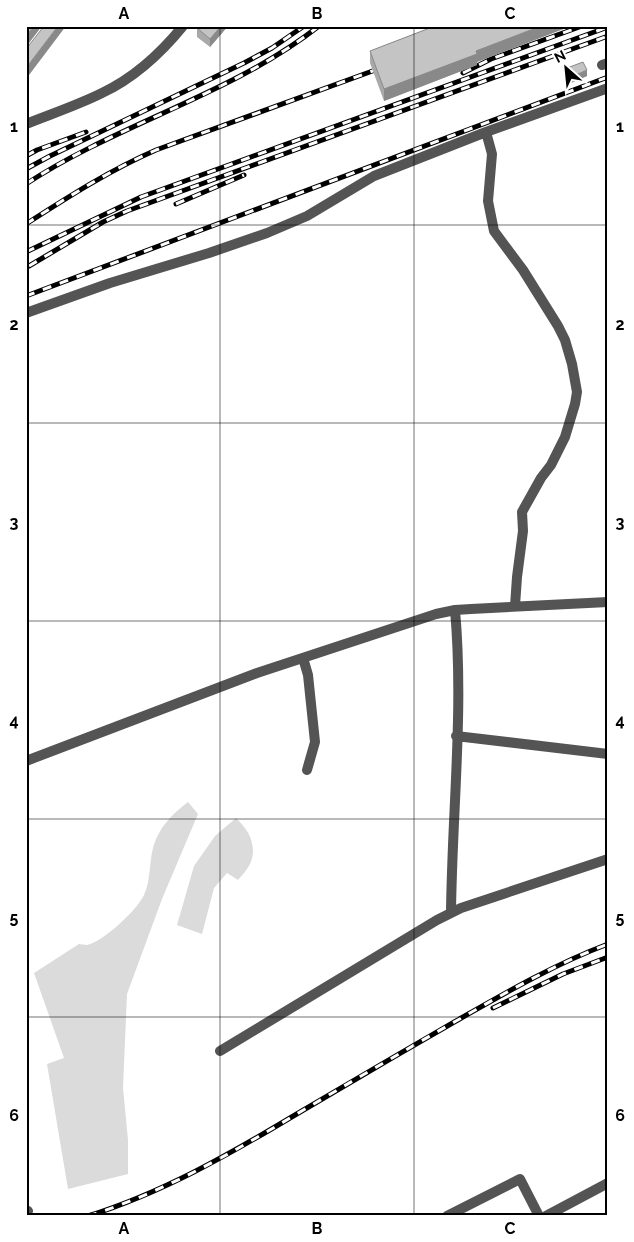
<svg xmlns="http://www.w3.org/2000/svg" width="634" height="1242" viewBox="0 0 634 1242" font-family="Raleway,sans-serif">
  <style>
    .green { fill: #dbdbdb }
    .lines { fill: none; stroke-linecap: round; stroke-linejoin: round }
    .minor { stroke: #545454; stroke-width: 10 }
    .rail-casing { stroke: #000; stroke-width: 5 }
    .rail { stroke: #fff; stroke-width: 3; stroke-dasharray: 9; stroke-linecap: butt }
    .wall { fill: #a9a9a9 }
    .shaded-wall { fill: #898989 }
    .building { fill: #c4c4c4; stroke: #898989 }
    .grid { fill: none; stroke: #000; stroke-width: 1; stroke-opacity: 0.55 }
    .neatline { fill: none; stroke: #000; stroke-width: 2 }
    .grid-label { font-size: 16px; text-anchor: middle; font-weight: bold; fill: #000 }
  </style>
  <rect width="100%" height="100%" fill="#fff"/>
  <path class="green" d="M 188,802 L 198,814 L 162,899 L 127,994 L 123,1088 L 128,1140 L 128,1174 L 68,1189 L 47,1064 L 64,1058 L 34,973 L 79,944 C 80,944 86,945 87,945 C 103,942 137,910 144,895 C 152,878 148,857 156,839 C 164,822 174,813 188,802 Z
    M 236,818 C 249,830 258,847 250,864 C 247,870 242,875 238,880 L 227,873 L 214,888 L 202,934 L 177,925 L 194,866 L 215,836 Z"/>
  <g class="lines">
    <path class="minor" d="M 602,65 L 608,63
      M 26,124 C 51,114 78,105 102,93 C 134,78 161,53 183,26
      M 486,132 L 492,154 L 488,201 L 494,231 L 523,270 L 558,326 L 565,340 L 572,364 L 577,392 L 575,404 L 565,437 L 551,465 L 541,478 L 522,512 L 523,531 L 517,577 L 515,606
      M 26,313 L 110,283 L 209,253 L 267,233 L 307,216 L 374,176 L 486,132 L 608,88
      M 303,658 L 308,675 L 315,742 L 307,770
      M 456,736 L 608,754
      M 26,761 L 257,673 L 436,614 L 455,610 L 471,609 L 608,602
      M 451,913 C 452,813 464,710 455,610
      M 220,1051 L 437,920 L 461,908 L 608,859
      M 26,1210 L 28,1211 L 26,1213
      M 447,1216 L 520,1179 L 539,1216
      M 546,1216 L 608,1183"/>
    <g class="rail-casing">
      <path id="rail" d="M 463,73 L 491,59 L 582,26
        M 26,156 L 37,150 L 86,132
        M 26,169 L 50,156 L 244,63 L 272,48 L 304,26
        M 26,184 C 119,123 231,95 319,26
        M 176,204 L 244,175
        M 26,224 C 68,197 110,170 156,150 L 378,69
        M 26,252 L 141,197 L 608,27
        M 29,266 L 103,222 L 127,211 L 608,36
        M 26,296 L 608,77
        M 493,1008 L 563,974 L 608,957
        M 88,1216 C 162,1193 230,1154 295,1115 C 349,1083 402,1052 456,1021 C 505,993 555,964 608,944"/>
    </g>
    <use href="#rail" class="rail"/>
  </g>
  <path class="wall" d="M 228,26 L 210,47 L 197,37 L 197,28 Z
    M 435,26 L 571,26 L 477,62 L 477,65 L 384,101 L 370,63 L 370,51 Z
    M 567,68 L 587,76 L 571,83 L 567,74 Z"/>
  <path class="shaded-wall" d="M 34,26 L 42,26 L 26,47 L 26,36 Z
    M 58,26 L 66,26 L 26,79 L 26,68 Z
    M 221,26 L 228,26 L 210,47 L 210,39 Z
    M 541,26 L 571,26 L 477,62 L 477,65 L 384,101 L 384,89 L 476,51 Z
    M 587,70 L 587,76 L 571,83 L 571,77 Z"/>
  <path class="building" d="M 26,26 L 34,26 L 26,36 Z
    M 44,26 L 58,26 L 26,68 L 26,49 Z
    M 199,26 L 221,26 L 210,39 L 197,28 Z
    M 435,26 L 541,26 L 476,51 L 477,54 L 384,89 L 370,51 Z
    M 583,62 L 587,70 L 571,77 L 567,68 Z"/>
  <path class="grid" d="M 220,26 L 220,1216M 414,26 L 414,1216M 26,225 L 608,225M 26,423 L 608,423M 26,621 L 608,621M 26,819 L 608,819M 26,1017 L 608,1017"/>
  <rect width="634" height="1242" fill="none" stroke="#ffffff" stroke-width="55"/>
  <g transform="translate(566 68) rotate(333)" stroke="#ffffff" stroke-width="4" paint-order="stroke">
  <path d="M0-4L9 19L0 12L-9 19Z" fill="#000000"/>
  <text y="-8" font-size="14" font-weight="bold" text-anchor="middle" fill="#000000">N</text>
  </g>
  <rect x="28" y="28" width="578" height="1186" class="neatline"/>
  <g class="grid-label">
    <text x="124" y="19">A</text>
    <text x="317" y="19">B</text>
    <text x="510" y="19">C</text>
    <text x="14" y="132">1</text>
    <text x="620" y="132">1</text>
    <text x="14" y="330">2</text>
    <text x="620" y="330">2</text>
    <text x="14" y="528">3</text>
    <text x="620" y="528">3</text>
    <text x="14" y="726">4</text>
    <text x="620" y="726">4</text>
    <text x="14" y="923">5</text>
    <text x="620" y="923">5</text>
    <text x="14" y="1121">6</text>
    <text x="620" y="1121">6</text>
    <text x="124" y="1234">A</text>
    <text x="317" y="1234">B</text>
    <text x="510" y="1234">C</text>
  </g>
</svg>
